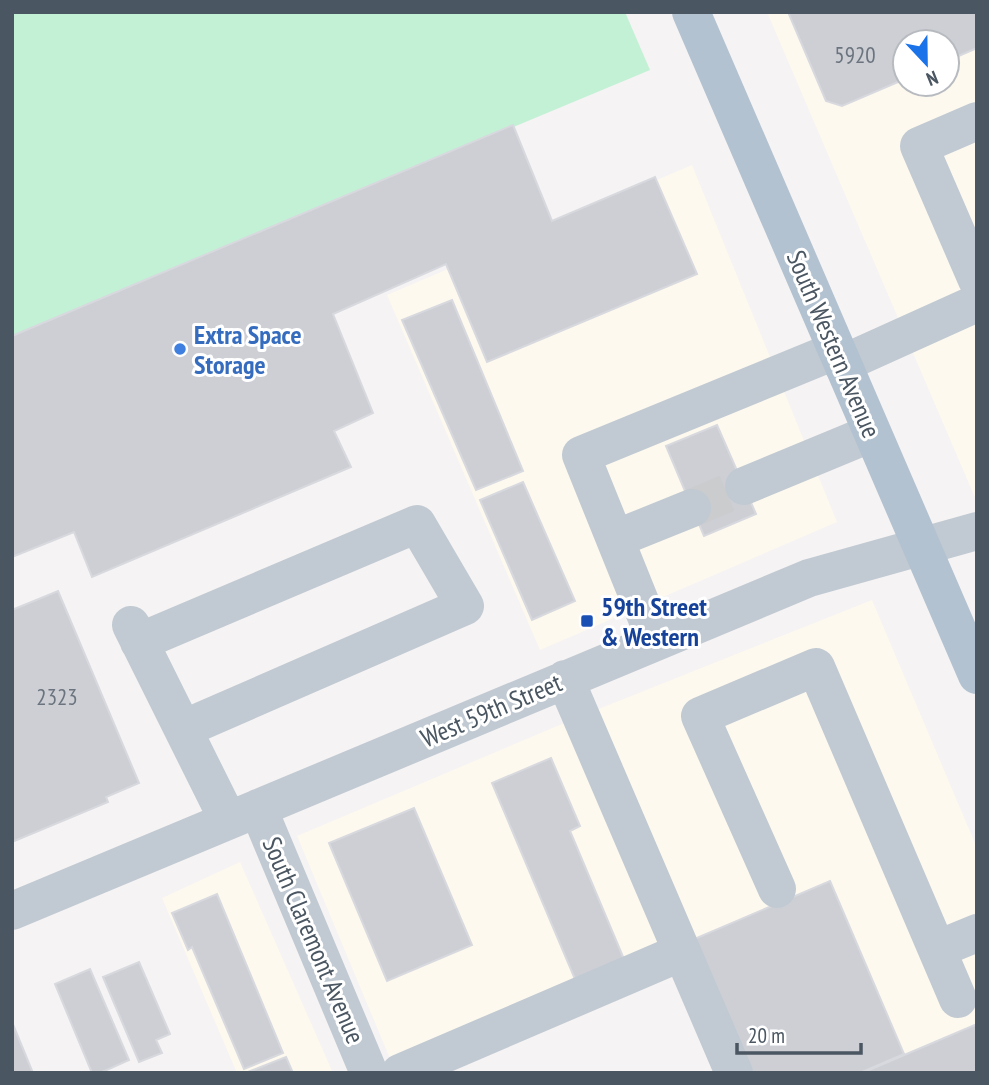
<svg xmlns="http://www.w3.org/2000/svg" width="989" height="1085" viewBox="0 0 989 1085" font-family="'PT Sans Narrow',sans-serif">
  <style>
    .commercial { fill: #fdf9ef; fill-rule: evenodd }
    .green { fill: #c3f1d5 }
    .building { fill: #cdcfd5; stroke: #d7d9de; stroke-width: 2 }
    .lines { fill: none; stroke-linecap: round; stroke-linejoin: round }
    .minor-tunnel { stroke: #caccce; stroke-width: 38; stroke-dasharray: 38 19; stroke-linecap: butt }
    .minor { stroke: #c1cad2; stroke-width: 38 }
    .major { stroke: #b3c2d1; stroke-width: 38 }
    .shop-dot { fill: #3f7fe0; stroke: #fff; stroke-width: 2.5 }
    .transit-dot { fill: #1a4fb4; stroke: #fff; stroke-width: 2.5 }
    .labels { text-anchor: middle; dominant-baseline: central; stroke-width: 6; stroke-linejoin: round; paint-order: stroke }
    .number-label { font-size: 23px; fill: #6b747e }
    .shop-label { font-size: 26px; font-weight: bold; fill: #366cbe; stroke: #fff; text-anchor: start }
    .street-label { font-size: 26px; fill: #4a5661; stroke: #fff }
    .transit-label { font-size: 26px; font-weight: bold; fill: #164399; stroke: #fff; text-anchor: start }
  </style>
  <rect width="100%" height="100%" fill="#f5f3f3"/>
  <path class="commercial" d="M 767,12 L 977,12 L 977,500 L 976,500 ZM 905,42 L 947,42 L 947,84 L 905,84 Z
    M 692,165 L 837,522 L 540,650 L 387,295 Z
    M 872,600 L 977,848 L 977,1073 L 734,1073 L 682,952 L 396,1073 L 297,836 L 581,716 Z
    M 240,862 L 333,1073 L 237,1073 L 162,898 Z"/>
  <path class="green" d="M 12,12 L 625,12 L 650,70 L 12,336 Z"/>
  <path class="building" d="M 788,12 L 977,12 L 977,48 L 947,61 L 947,42 L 905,42 L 905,79 L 842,106 L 826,101 Z
    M 513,125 L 552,221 L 655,177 L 697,274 L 487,362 L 446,264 L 333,314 L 373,413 L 334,431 L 351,467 L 92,577 L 74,532 L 12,557 L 12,336 Z
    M 452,300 L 523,471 L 476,490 L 402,320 Z
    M 717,425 L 756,514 L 704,536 L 666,446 Z
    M 523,482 L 575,601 L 532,620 L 480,500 Z
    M 58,591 L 139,783 L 106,797 L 108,802 L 12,842 L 12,610 Z
    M 551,758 L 580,826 L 570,831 L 629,971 L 580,991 L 492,783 Z
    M 414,808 L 472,945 L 387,981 L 329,843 Z
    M 830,881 L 904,1054 L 860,1073 L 749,1073 L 692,940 Z
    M 217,894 L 283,1053 L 244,1069 L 192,947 L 188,950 L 172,913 Z
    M 139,962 L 170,1034 L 156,1040 L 162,1053 L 139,1062 L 103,977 Z
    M 90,969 L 129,1060 L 100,1073 L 92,1073 L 55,984 Z
    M 12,1022 L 33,1073 L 12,1073 Z
    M 977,1024 L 977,1073 L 862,1073 Z
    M 286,1057 L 293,1073 L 248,1072 Z"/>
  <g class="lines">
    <path class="minor-tunnel" d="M 692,508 L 744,486"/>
    <path class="minor" d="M 977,121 L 919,146 L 977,280
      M 842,364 L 977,303
      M 744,486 L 872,433
      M 615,539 L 692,508
      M 131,625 L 228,820
      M 656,641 L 581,455 L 837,350
      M 139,642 L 417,524 L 465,606 L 183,729
      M 565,679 L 734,1073
      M 258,808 L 369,1073
      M 777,889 L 700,716 L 816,667 L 958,999
      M 12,911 L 809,578 L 977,531
      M 938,949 L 977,933
      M 400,1073 L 682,952"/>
    <path class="major" d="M 691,12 L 977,675"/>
  </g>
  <circle class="shop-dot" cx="180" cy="349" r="7"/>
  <rect class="transit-dot" x="580" y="614" width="14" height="14" rx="3.5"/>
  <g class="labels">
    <g class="number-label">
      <text x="855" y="54">5920</text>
      <text x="57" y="696">2323</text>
    </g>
    <g class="shop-label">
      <text x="194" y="334">Extra Space<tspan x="194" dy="30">Storage</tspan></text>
    </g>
    <g class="street-label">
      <text transform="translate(834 344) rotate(67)">South Western Avenue</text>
      <text transform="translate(491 710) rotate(-23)">West 59th Street</text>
      <text transform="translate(314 940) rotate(67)">South Claremont Avenue</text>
    </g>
    <g class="transit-label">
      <text x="601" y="606">59th Street<tspan x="601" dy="30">&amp; Western</tspan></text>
    </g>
  </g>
  <rect width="989" height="1085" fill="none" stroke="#4a5661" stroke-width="28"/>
  <g transform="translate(926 63) rotate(158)"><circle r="33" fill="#ffffff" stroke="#b7bbc0" stroke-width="2"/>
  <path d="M0-5L12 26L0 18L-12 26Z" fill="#1a73e8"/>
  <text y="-10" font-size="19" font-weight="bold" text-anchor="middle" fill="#4a5661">N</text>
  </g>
  <path d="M737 1043v10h124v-10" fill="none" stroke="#4a5661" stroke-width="3.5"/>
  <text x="748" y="1043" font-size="21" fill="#4a5661" stroke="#ffffff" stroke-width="5" paint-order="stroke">20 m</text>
</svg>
